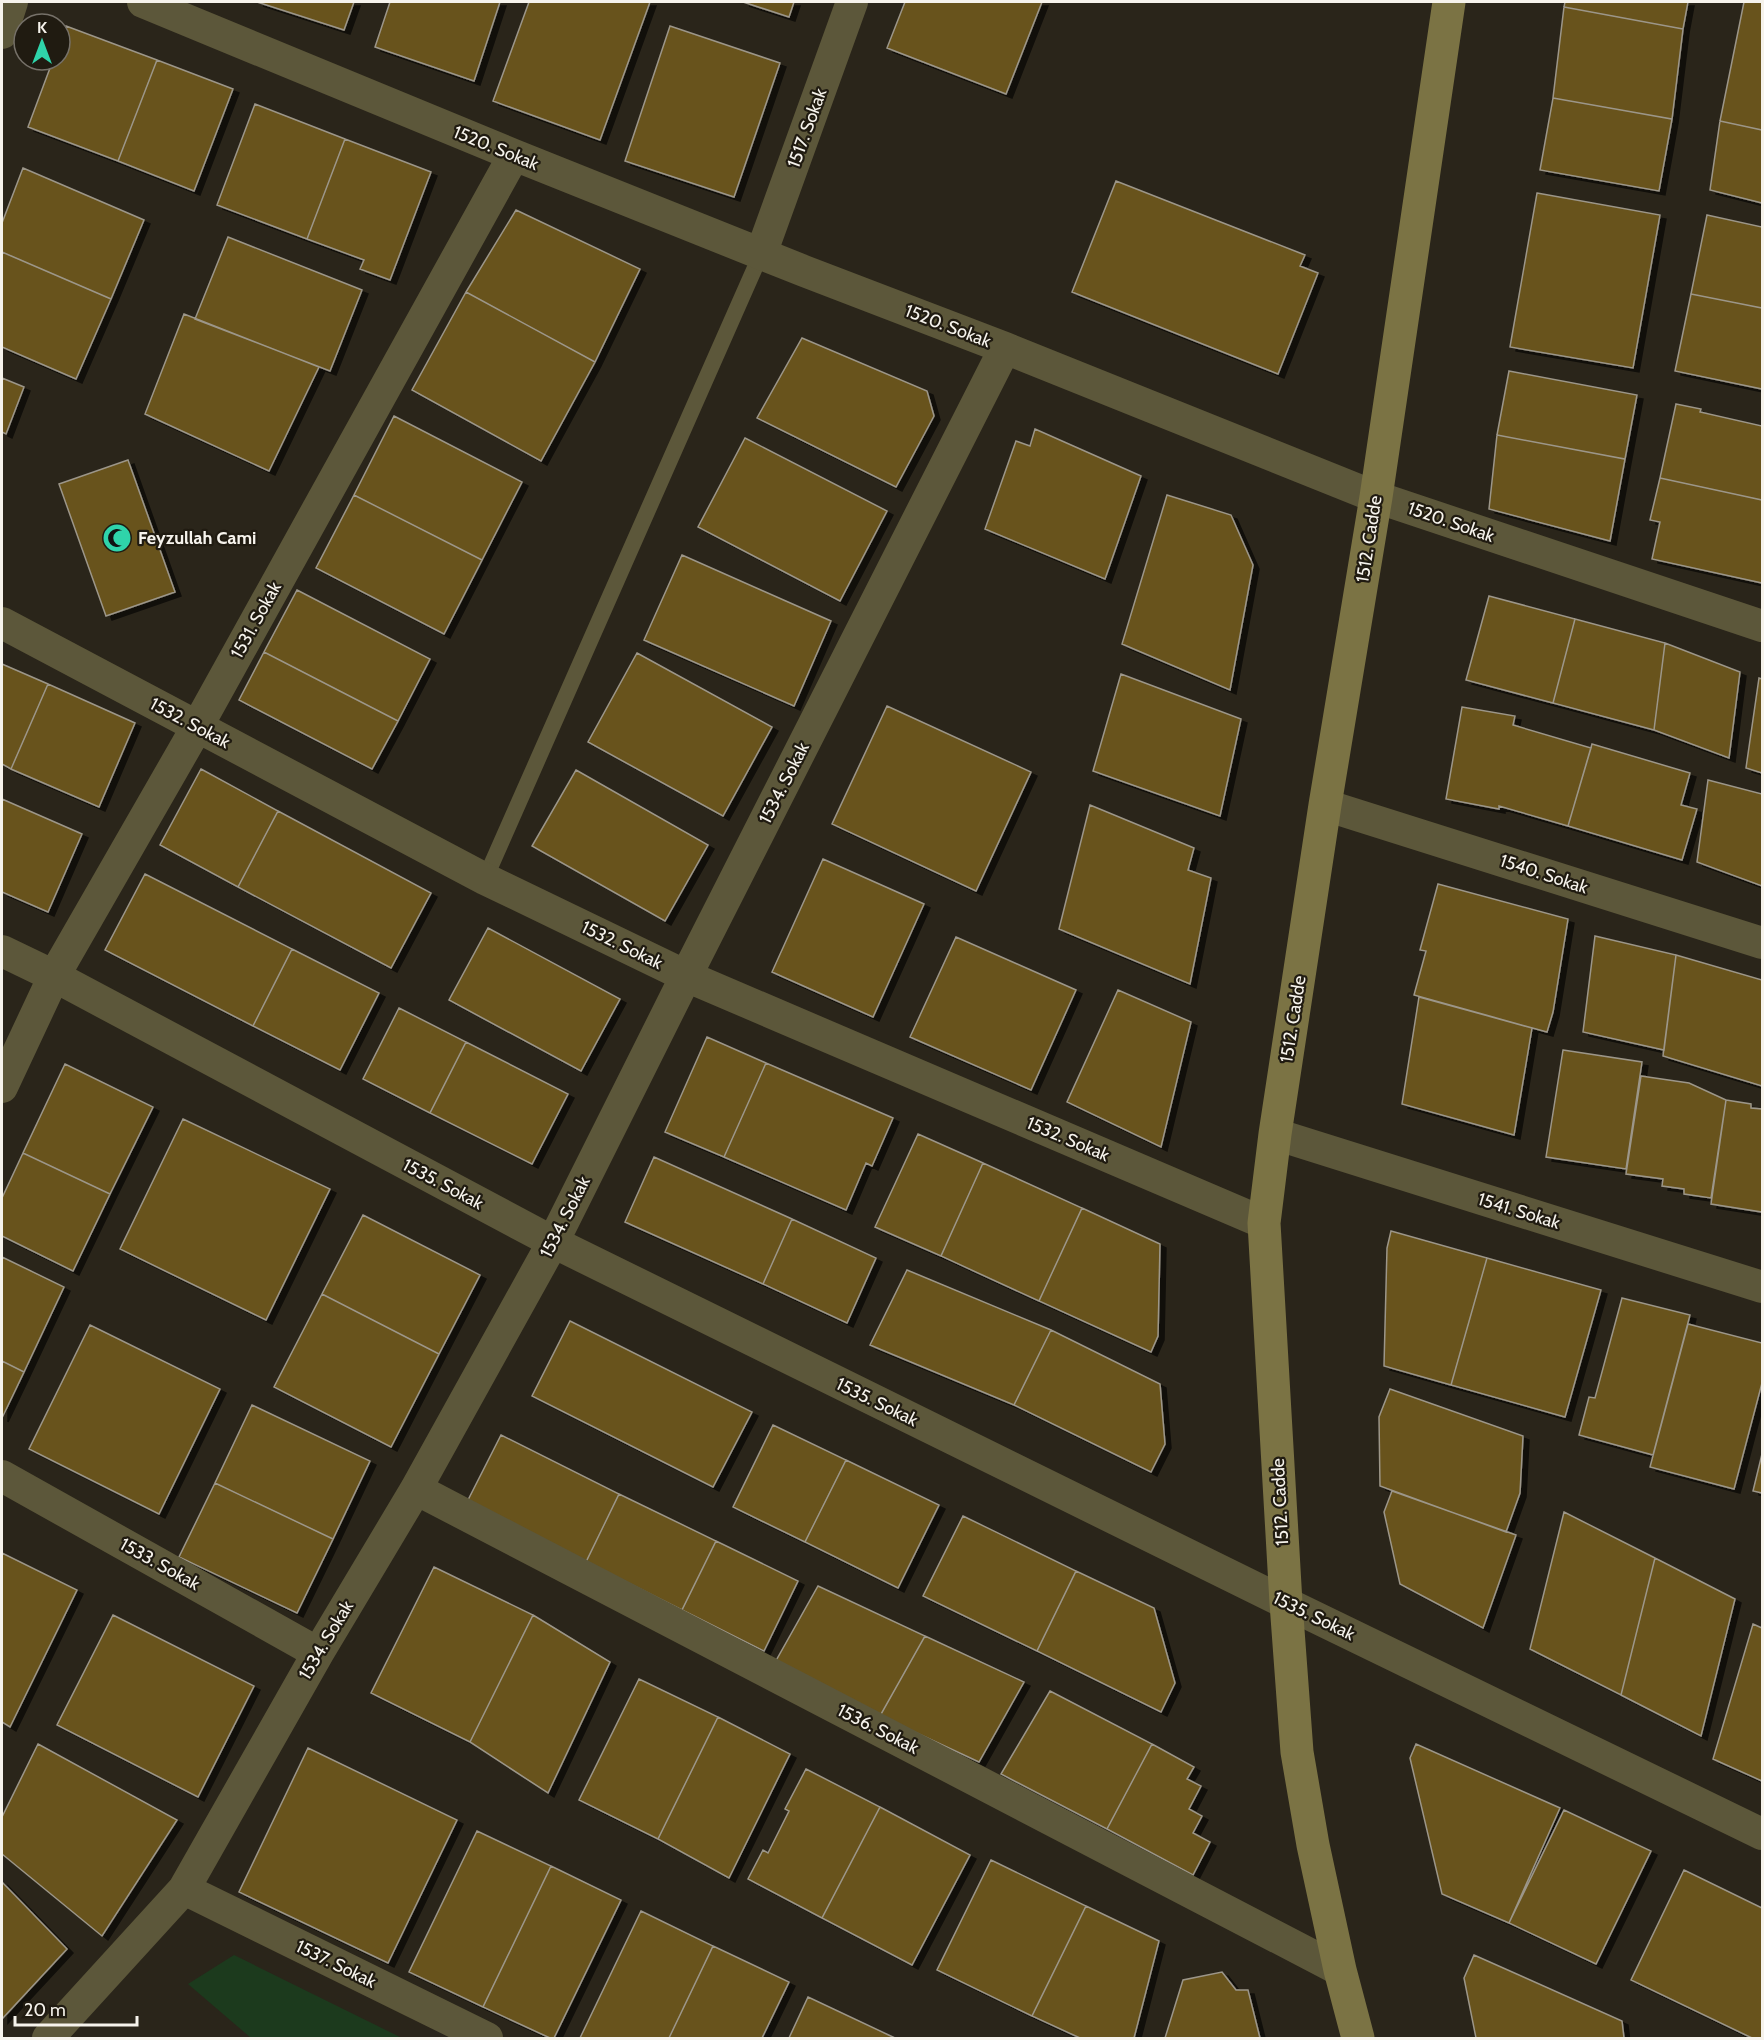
<svg xmlns="http://www.w3.org/2000/svg" width="1764" height="2040" viewBox="0 0 1764 2040" font-family="Cabin,sans-serif">
  <style>
    .green { fill: #1c3a1d }
    .building { fill: #68521a; stroke: #9c9689; stroke-width: 1.5; filter: url(#shadow) }
    .lines { fill: none; stroke-linecap: round; stroke-linejoin: round }
    .lane { stroke: #5c573a; stroke-width: 16 }
    .street { stroke: #5c573a; stroke-width: 32 }
    .secondary { stroke: #7b7344; stroke-width: 33 }
    .labels { text-anchor: middle; dominant-baseline: central; stroke-width: 4.5; stroke-linejoin: round; paint-order: stroke }
    .street-label { font-size: 18px; fill: #f6f3ec; stroke: #201b11 }
    .poi-label { font-size: 18px; font-weight: bold; fill: #f6f3ec; stroke: #201b11; text-anchor: start }
  </style>
  <defs>
    <filter id="shadow"><feDropShadow dx="6" dy="4" stdDeviation="0" flood-color="#0009"/></filter>
  </defs>
  <rect width="100%" height="100%" fill="#2a251a"/>
  <path class="green" d="M 234,1955 L 402,2038 L 251,2038 L 188,1984 Z"/>
  <path class="building" d="M 257,2 L 354,2 L 344,30 Z
    M 390,2 L 500,2 L 474,81 L 375,47 Z
    M 529,2 L 650,2 L 600,140 L 493,101 Z
    M 743,2 L 794,2 L 789,17 Z
    M 905,2 L 1042,2 L 1006,94 L 887,48 Z
    M 1565,2 L 1688,2 L 1683,29 L 1564,7 Z
    M 1744,2 L 1762,2 L 1762,130 L 1720,121 Z
    M 1564,7 L 1683,29 L 1672,119 L 1553,98 Z
    M 66,26 L 157,60 L 118,161 L 28,127 L 53,60 L 60,60 L 60,43 Z
    M 670,26 L 780,63 L 734,197 L 625,161 Z
    M 157,60 L 233,89 L 194,191 L 118,161 Z
    M 1553,98 L 1672,119 L 1659,191 L 1540,170 Z
    M 255,104 L 345,139 L 307,239 L 217,205 Z
    M 1720,121 L 1762,130 L 1762,203 L 1710,190 Z
    M 345,139 L 431,172 L 390,280 L 360,269 L 364,260 L 307,239 Z
    M 23,168 L 144,220 L 111,299 L 2,252 L 2,223 Z
    M 1116,181 L 1305,255 L 1300,266 L 1318,273 L 1278,374 L 1072,292 Z
    M 1537,193 L 1660,215 L 1633,368 L 1510,347 Z
    M 516,210 L 640,269 L 595,362 L 466,292 Z
    M 1707,215 L 1762,227 L 1762,308 L 1691,294 Z
    M 228,237 L 362,290 L 330,371 L 195,319 Z
    M 2,252 L 111,299 L 76,379 L 2,347 Z
    M 466,292 L 595,362 L 541,461 L 412,390 Z
    M 1691,294 L 1762,308 L 1762,389 L 1675,371 Z
    M 184,314 L 319,367 L 269,471 L 145,414 Z
    M 802,338 L 927,391 L 934,416 L 896,487 L 757,418 Z
    M 1509,371 L 1637,395 L 1625,459 L 1497,435 Z
    M 2,378 L 24,387 L 6,434 L 2,432 Z
    M 1676,404 L 1701,409 L 1700,412 L 1762,426 L 1762,500 L 1660,478 Z
    M 394,416 L 522,482 L 482,560 L 354,495 Z
    M 1035,429 L 1141,476 L 1105,579 L 985,529 L 1016,441 L 1030,446 Z
    M 1497,435 L 1625,459 L 1610,541 L 1489,509 Z
    M 745,438 L 887,511 L 840,601 L 698,527 Z
    M 128,460 L 175,592 L 106,616 L 59,484 Z
    M 1660,478 L 1762,500 L 1762,583 L 1652,559 L 1660,522 L 1650,520 Z
    M 354,495 L 482,560 L 444,634 L 316,568 Z
    M 1167,495 L 1231,515 L 1253,565 L 1230,690 L 1122,644 Z
    M 682,555 L 831,621 L 794,706 L 644,640 Z
    M 297,590 L 430,659 L 398,721 L 264,652 Z
    M 1489,596 L 1575,619 L 1553,703 L 1466,680 Z
    M 1575,619 L 1665,643 L 1654,730 L 1553,703 Z
    M 1665,643 L 1740,672 L 1729,758 L 1654,730 Z
    M 264,652 L 398,721 L 372,769 L 239,700 Z
    M 637,653 L 772,727 L 723,816 L 588,742 Z
    M 2,664 L 48,684 L 11,769 L 2,764 Z
    M 1121,674 L 1241,719 L 1220,816 L 1093,771 Z
    M 1759,678 L 1762,679 L 1762,773 L 1746,768 Z
    M 48,684 L 135,723 L 99,807 L 11,769 Z
    M 887,706 L 1031,772 L 976,891 L 832,824 Z
    M 1462,707 L 1515,716 L 1513,725 L 1591,748 L 1568,826 L 1499,806 L 1499,809 L 1446,799 Z
    M 1592,744 L 1690,773 L 1681,805 L 1697,809 L 1682,860 L 1568,826 Z
    M 201,769 L 278,811 L 238,887 L 160,845 Z
    M 576,770 L 708,845 L 665,921 L 532,846 Z
    M 1708,780 L 1762,794 L 1762,886 L 1697,862 Z
    M 2,799 L 82,834 L 48,912 L 2,892 Z
    M 1090,805 L 1194,848 L 1188,870 L 1211,878 L 1190,984 L 1059,929 Z
    M 278,811 L 431,893 L 391,968 L 238,887 Z
    M 823,859 L 924,904 L 873,1017 L 772,972 Z
    M 145,874 L 292,949 L 253,1026 L 105,950 Z
    M 1438,884 L 1568,919 L 1553,1012 L 1547,1032 L 1414,995 L 1426,951 L 1420,950 Z
    M 488,928 L 620,999 L 581,1071 L 449,1000 Z
    M 1595,936 L 1676,955 L 1664,1050 L 1583,1032 Z
    M 956,937 L 1076,990 L 1031,1090 L 910,1037 Z
    M 292,949 L 379,993 L 340,1070 L 253,1026 Z
    M 1676,955 L 1762,980 L 1762,1086 L 1663,1056 Z
    M 1118,990 L 1191,1022 L 1161,1147 L 1067,1102 Z
    M 1419,997 L 1532,1028 L 1514,1135 L 1402,1104 Z
    M 399,1008 L 466,1042 L 430,1113 L 363,1079 Z
    M 707,1037 L 766,1063 L 724,1157 L 665,1132 Z
    M 466,1042 L 568,1094 L 532,1164 L 430,1113 Z
    M 1563,1050 L 1642,1062 L 1626,1169 L 1546,1157 Z
    M 766,1063 L 893,1118 L 872,1166 L 866,1163 L 846,1210 L 724,1157 Z
    M 65,1064 L 153,1107 L 110,1194 L 23,1153 Z
    M 1641,1076 L 1689,1083 L 1726,1100 L 1711,1198 L 1684,1194 L 1684,1189 L 1662,1186 L 1663,1179 L 1626,1174 Z
    M 1726,1100 L 1751,1104 L 1751,1108 L 1762,1109 L 1762,1212 L 1711,1204 Z
    M 183,1119 L 330,1189 L 266,1320 L 120,1249 Z
    M 918,1134 L 983,1163 L 941,1256 L 875,1227 Z
    M 23,1153 L 110,1194 L 73,1271 L 2,1236 L 2,1198 Z
    M 654,1157 L 792,1219 L 763,1284 L 625,1222 Z
    M 983,1163 L 1082,1208 L 1039,1301 L 941,1256 Z
    M 1082,1208 L 1160,1244 L 1158,1336 L 1151,1352 L 1039,1301 Z
    M 363,1215 L 480,1275 L 439,1354 L 322,1294 Z
    M 792,1219 L 876,1258 L 847,1323 L 763,1284 Z
    M 1391,1231 L 1487,1258 L 1451,1385 L 1384,1366 L 1387,1248 Z
    M 2,1257 L 64,1287 L 24,1372 L 2,1361 Z
    M 1487,1258 L 1601,1290 L 1565,1417 L 1451,1385 Z
    M 907,1270 L 1051,1330 L 1014,1405 L 870,1345 Z
    M 322,1294 L 439,1354 L 391,1447 L 274,1387 Z
    M 1622,1298 L 1690,1315 L 1653,1455 L 1579,1435 L 1589,1397 L 1595,1398 Z
    M 570,1321 L 752,1412 L 713,1487 L 532,1396 Z
    M 1688,1324 L 1762,1343 L 1762,1383 L 1734,1489 L 1650,1467 Z
    M 90,1325 L 220,1389 L 159,1514 L 29,1449 Z
    M 1051,1330 L 1160,1384 L 1165,1444 L 1151,1472 L 1014,1405 Z
    M 2,1361 L 24,1372 L 2,1418 Z
    M 1390,1389 L 1523,1436 L 1520,1493 L 1506,1532 L 1380,1486 L 1379,1417 Z
    M 252,1405 L 370,1461 L 333,1539 L 215,1483 Z
    M 773,1425 L 846,1460 L 805,1542 L 733,1507 Z
    M 501,1435 L 619,1494 L 586,1562 L 466,1504 Z
    M 1762,1454 L 1762,1493 L 1753,1491 Z
    M 846,1460 L 939,1505 L 898,1588 L 805,1542 Z
    M 215,1483 L 333,1539 L 297,1613 L 179,1557 Z
    M 1392,1491 L 1516,1535 L 1483,1628 L 1400,1584 L 1384,1512 Z
    M 619,1494 L 716,1541 L 682,1610 L 586,1562 Z
    M 1564,1512 L 1655,1558 L 1621,1695 L 1530,1649 Z
    M 963,1516 L 1076,1571 L 1037,1651 L 923,1596 Z
    M 716,1541 L 798,1581 L 764,1651 L 682,1610 Z
    M 2,1553 L 77,1590 L 10,1727 L 2,1722 Z
    M 1655,1558 L 1735,1599 L 1701,1736 L 1621,1695 Z
    M 434,1567 L 533,1615 L 470,1742 L 371,1693 Z
    M 1076,1571 L 1154,1608 L 1175,1683 L 1161,1712 L 1037,1651 Z
    M 818,1586 L 925,1636 L 880,1716 L 773,1666 Z
    M 113,1615 L 254,1686 L 198,1797 L 57,1725 Z
    M 533,1615 L 610,1662 L 548,1793 L 470,1742 Z
    M 1753,1624 L 1762,1628 L 1762,1781 L 1713,1759 Z
    M 925,1636 L 1024,1682 L 979,1762 L 880,1716 Z
    M 639,1679 L 718,1717 L 658,1839 L 579,1800 Z
    M 1050,1691 L 1152,1744 L 1107,1829 L 1001,1774 Z
    M 718,1717 L 790,1754 L 729,1878 L 658,1839 Z
    M 38,1744 L 177,1820 L 102,1936 L 2,1854 L 2,1817 Z
    M 1152,1744 L 1194,1767 L 1187,1779 L 1201,1786 L 1189,1809 L 1202,1816 L 1193,1833 L 1210,1842 L 1193,1875 L 1107,1829 Z
    M 1416,1744 L 1560,1808 L 1509,1923 L 1442,1894 L 1410,1758 Z
    M 308,1748 L 457,1820 L 388,1963 L 239,1892 Z
    M 806,1769 L 880,1807 L 822,1918 L 748,1879 L 763,1850 L 768,1853 L 789,1811 L 785,1809 Z
    M 880,1807 L 970,1855 L 912,1965 L 822,1918 Z
    M 1564,1810 L 1651,1851 L 1596,1964 L 1509,1923 Z
    M 477,1831 L 551,1866 L 483,2007 L 409,1972 Z
    M 991,1860 L 1086,1906 L 1032,2016 L 937,1970 Z
    M 551,1866 L 621,1900 L 554,2038 L 550,2038 L 483,2007 Z
    M 1684,1870 L 1762,1908 L 1762,2038 L 1752,2038 L 1631,1980 Z
    M 2,1882 L 67,1949 L 2,2019 Z
    M 1086,1906 L 1159,1941 L 1134,2038 L 1080,2038 L 1032,2016 Z
    M 641,1911 L 713,1946 L 669,2038 L 580,2038 Z
    M 713,1946 L 789,1982 L 762,2038 L 669,2038 Z
    M 1474,1955 L 1622,2021 L 1624,2038 L 1476,2038 L 1464,1978 Z
    M 1222,1972 L 1236,1990 L 1248,1990 L 1260,2038 L 1165,2038 L 1183,1980 Z
    M 808,1997 L 895,2038 L 789,2038 Z"/>
  <g class="lines">
    <path class="lane" d="M 485,879 L 761,254"/>
    <path class="street" d="M 143,2 L 514,155 L 804,271 L 1005,348 L 1376,497 L 1762,626
      M 2,33 L 12,2
      M 761,254 L 852,2
      M 2,623 L 485,879 L 686,976 L 1264,1223
      M 1325,805 L 1762,943
      M 2,951 L 54,976 L 553,1242 L 1286,1603 L 1762,1834
      M 2,1087 L 54,976 L 197,727 L 514,155
      M 1275,1134 L 1762,1287
      M 2,1476 L 318,1653
      M 416,1489 L 1340,1970
      M 184,1889 L 487,2038
      M 48,2038 L 184,1889 L 318,1653 L 416,1489 L 553,1242 L 686,976 L 1005,348"/>
    <path class="secondary" d="M 1358,2038 L 1340,1970 L 1313,1845 L 1297,1752 L 1286,1603 L 1264,1223 L 1275,1134 L 1325,805 L 1376,497 L 1449,2"/>
  </g>
  <defs>
    <g id="mosque-disc" transform="scale(1.5)"><circle r="9.5" fill="#2fd4aa" stroke="#201b11"/><path d="M3.5-4.9A6 6 0 1 0 3.5 4.9A5 5 0 1 1 3.5-4.9Z" fill="#111"/></g>
  </defs>
  <g fill-rule="evenodd">
    <use href="#mosque-disc" x="117" y="538"/>
  </g>
  <g class="labels">
    <g class="street-label">
      <text transform="translate(807 128) rotate(-70)">1517. Sokak</text>
      <text transform="translate(496 148) rotate(22)">1520. Sokak</text>
      <text transform="translate(948 326) rotate(21)">1520. Sokak</text>
      <text transform="translate(1451 522) rotate(19)">1520. Sokak</text>
      <text transform="translate(1369 539) rotate(-81)">1512. Cadde</text>
      <text transform="translate(256 620) rotate(-61)">1531. Sokak</text>
      <text transform="translate(190 723) rotate(28)">1532. Sokak</text>
      <text transform="translate(784 783) rotate(-63)">1534. Sokak</text>
      <text transform="translate(1544 874) rotate(18)">1540. Sokak</text>
      <text transform="translate(622 945) rotate(26)">1532. Sokak</text>
      <text transform="translate(1293 1019) rotate(-81)">1512. Cadde</text>
      <text transform="translate(1068 1139) rotate(23)">1532. Sokak</text>
      <text transform="translate(443 1184) rotate(28)">1535. Sokak</text>
      <text transform="translate(1519 1211) rotate(17)">1541. Sokak</text>
      <text transform="translate(565 1217) rotate(-63)">1534. Sokak</text>
      <text transform="translate(877 1402) rotate(26)">1535. Sokak</text>
      <text transform="translate(1280 1502) rotate(-93)">1512. Cadde</text>
      <text transform="translate(160 1564) rotate(29)">1533. Sokak</text>
      <text transform="translate(1314 1616) rotate(26)">1535. Sokak</text>
      <text transform="translate(326 1640) rotate(-59)">1534. Sokak</text>
      <text transform="translate(878 1729) rotate(27)">1536. Sokak</text>
      <text transform="translate(336 1964) rotate(26)">1537. Sokak</text>
    </g>
    <g class="poi-label">
      <text x="138" y="538">Feyzullah Cami</text>
    </g>
  </g>
  <rect width="1764" height="2040" fill="none" stroke="#f6f3ec" stroke-width="6"/>
  <g transform="translate(42 42)"><circle r="28" fill="#201b11" stroke="#767169" stroke-width="1.5"/>
  <path d="M0-4.5L10 22L0 15L-10 22Z" fill="#2fd4aa"/>
  <text y="-9" font-size="16" font-weight="bold" text-anchor="middle" fill="#f6f3ec">K</text>
  </g>
  <path d="M15 2016v9h122v-9" fill="none" stroke="#f6f3ec" stroke-width="3"/>
  <text x="24" y="2016" font-size="18" fill="#f6f3ec" stroke="#201b11" stroke-width="4.5" paint-order="stroke">20 m</text>
</svg>
